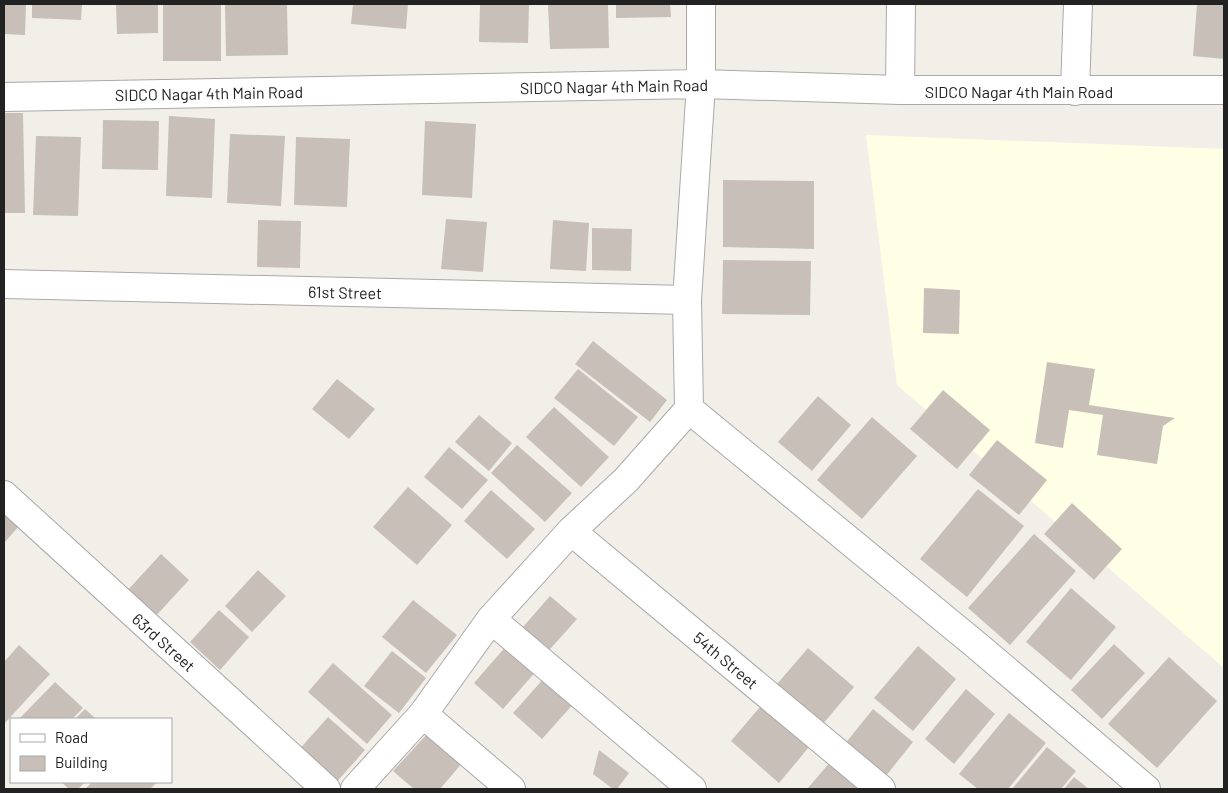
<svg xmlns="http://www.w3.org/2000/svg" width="1228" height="793" viewBox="0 0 1228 793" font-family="Barlow,sans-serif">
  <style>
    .education { fill: #ffffe5 }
    .building { fill: #c7bfb8 }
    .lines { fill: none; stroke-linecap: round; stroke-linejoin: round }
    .minor-casing { stroke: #a9a9a9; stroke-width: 30 }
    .minor { stroke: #fff; stroke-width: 28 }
    .labels { text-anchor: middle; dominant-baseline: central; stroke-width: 4; stroke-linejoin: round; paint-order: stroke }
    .street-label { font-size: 16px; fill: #222; stroke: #fff }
  </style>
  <rect width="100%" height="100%" fill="#f2efe9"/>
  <path class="education" d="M 866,135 L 1224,149 L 1224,668 L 897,385 Z"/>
  <path class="building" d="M 4,4 L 26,4 L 25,35 L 4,34 Z
    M 32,4 L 82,4 L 81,20 L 32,18 Z
    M 116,4 L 158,4 L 158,33 L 117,34 Z
    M 163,4 L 221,4 L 221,61 L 163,61 Z
    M 225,4 L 287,4 L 288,55 L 226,56 Z
    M 353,4 L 408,4 L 406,29 L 351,24 Z
    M 480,4 L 529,4 L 528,43 L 479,42 Z
    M 548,4 L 608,4 L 609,48 L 550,49 Z
    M 616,4 L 670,4 L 671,17 L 616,18 Z
    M 1197,4 L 1224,4 L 1224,59 L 1193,56 Z
    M 4,113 L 23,113 L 25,213 L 4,213 Z
    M 169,116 L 215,119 L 212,198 L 166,196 Z
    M 103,120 L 159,121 L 158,170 L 102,169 Z
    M 425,121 L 476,124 L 472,198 L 422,195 Z
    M 230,134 L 285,136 L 281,206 L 227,203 Z
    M 36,136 L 81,137 L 78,216 L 33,215 Z
    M 296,137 L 350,139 L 347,207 L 294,205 Z
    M 723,180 L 814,181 L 814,249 L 723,247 Z
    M 446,219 L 487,222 L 483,272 L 441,269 Z
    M 258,220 L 301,221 L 300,268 L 257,267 Z
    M 553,220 L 589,223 L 586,271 L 550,269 Z
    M 592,228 L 632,229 L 631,271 L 592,270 Z
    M 723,260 L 811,261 L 810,315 L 722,314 Z
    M 924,288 L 960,290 L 959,334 L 923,333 Z
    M 593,341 L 667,400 L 650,422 L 575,364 Z
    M 1047,362 L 1095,369 L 1089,405 L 1175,418 L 1163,426 L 1157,464 L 1097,455 L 1103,415 L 1069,410 L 1063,448 L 1035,443 Z
    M 578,369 L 638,417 L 614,446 L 554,398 Z
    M 337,379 L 375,409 L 349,439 L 312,409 Z
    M 943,390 L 990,430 L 957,469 L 910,429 Z
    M 818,396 L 851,425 L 812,471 L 778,442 Z
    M 554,407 L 609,457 L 581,487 L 526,437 Z
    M 479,415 L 512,443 L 489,471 L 455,442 Z
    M 872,417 L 917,456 L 862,519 L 817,480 Z
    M 997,440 L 1047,480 L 1019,515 L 969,475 Z
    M 517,445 L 572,493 L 545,522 L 491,473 Z
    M 449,447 L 488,480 L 462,509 L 424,477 Z
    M 408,487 L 452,525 L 417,565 L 373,527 Z
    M 978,489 L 1024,526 L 967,597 L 920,559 Z
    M 491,490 L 535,529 L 507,559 L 464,521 Z
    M 1072,503 L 1122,549 L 1094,580 L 1044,534 Z
    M 4,510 L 20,525 L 4,543 Z
    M 1034,534 L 1076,571 L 1010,645 L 968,608 Z
    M 161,554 L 189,580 L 153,619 L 125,593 Z
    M 258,570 L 286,596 L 252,632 L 225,606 Z
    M 1071,588 L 1116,627 L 1071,680 L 1026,642 Z
    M 550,596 L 577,619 L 542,658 L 516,635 Z
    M 413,600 L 457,635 L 426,673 L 382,637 Z
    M 219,610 L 249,637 L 220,670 L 190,642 Z
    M 508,644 L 538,669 L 503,709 L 474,683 Z
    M 1114,644 L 1145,673 L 1102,719 L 1071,690 Z
    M 19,645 L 50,674 L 4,724 L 4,662 Z
    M 918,646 L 956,679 L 913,731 L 874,698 Z
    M 808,648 L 854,687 L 817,731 L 771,691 Z
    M 392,651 L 426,678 L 399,713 L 364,686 Z
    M 1169,657 L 1217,701 L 1157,768 L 1108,724 Z
    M 333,663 L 392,715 L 367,744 L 308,692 Z
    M 546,676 L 575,702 L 542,739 L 513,713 Z
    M 55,682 L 83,708 L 72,719 L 19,719 Z
    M 966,689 L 995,714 L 954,764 L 925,739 Z
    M 766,700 L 814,741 L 779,783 L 731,741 Z
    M 85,709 L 96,719 L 75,719 Z
    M 873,709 L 913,742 L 881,782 L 840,750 Z
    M 1009,713 L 1046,743 L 1008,789 L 978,789 L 959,774 Z
    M 328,717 L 365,750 L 334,785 L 297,752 Z
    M 429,732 L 463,762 L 440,789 L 414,789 L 393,771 Z
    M 1047,747 L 1076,771 L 1061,789 L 1012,789 Z
    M 599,750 L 629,773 L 617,789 L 613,789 L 593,774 Z
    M 832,760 L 863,789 L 807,789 Z
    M 1074,777 L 1089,789 L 1064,789 Z
    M 61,782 L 85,782 L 78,789 L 69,789 Z
    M 92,782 L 157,782 L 150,789 L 85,789 Z"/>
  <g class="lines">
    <g class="minor-casing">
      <path id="minor" d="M 701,4 L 701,84 L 687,300 L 689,409 L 975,644 L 1146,789
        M 900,90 L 901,4
        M 1075,91 L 1078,4
        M 4,97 L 701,84 L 900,90 L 1224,90
        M 4,284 L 687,300
        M 4,495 L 326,789
        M 571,531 L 881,789
        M 491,619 L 692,789
        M 423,714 L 511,789
        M 355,789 L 423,714 L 491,619 L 571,531 L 626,480 L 689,409"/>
    </g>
    <use href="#minor" class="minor"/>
  </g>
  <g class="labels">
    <g class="street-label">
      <text transform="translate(614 86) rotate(-1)">SIDCO Nagar 4th Main Road</text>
      <text x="1019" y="91">SIDCO Nagar 4th Main Road</text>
      <text transform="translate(209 93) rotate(-1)">SIDCO Nagar 4th Main Road</text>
      <text transform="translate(345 292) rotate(1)">61st Street</text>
      <text transform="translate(164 642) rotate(42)">63rd Street</text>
      <text transform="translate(726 660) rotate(40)">54th Street</text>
    </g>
  </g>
  <rect width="1228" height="793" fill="none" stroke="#222222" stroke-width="10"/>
  <rect x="10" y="718" width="162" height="65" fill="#ffffff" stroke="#a7a7a7"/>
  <rect x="20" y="734" width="25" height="8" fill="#ffffff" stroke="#a7a7a7"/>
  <text x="55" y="743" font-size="15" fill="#222222">Road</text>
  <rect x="20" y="756" width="25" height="15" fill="#c7bfb8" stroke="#a7a7a7"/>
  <text x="55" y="768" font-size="15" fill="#222222">Building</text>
</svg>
